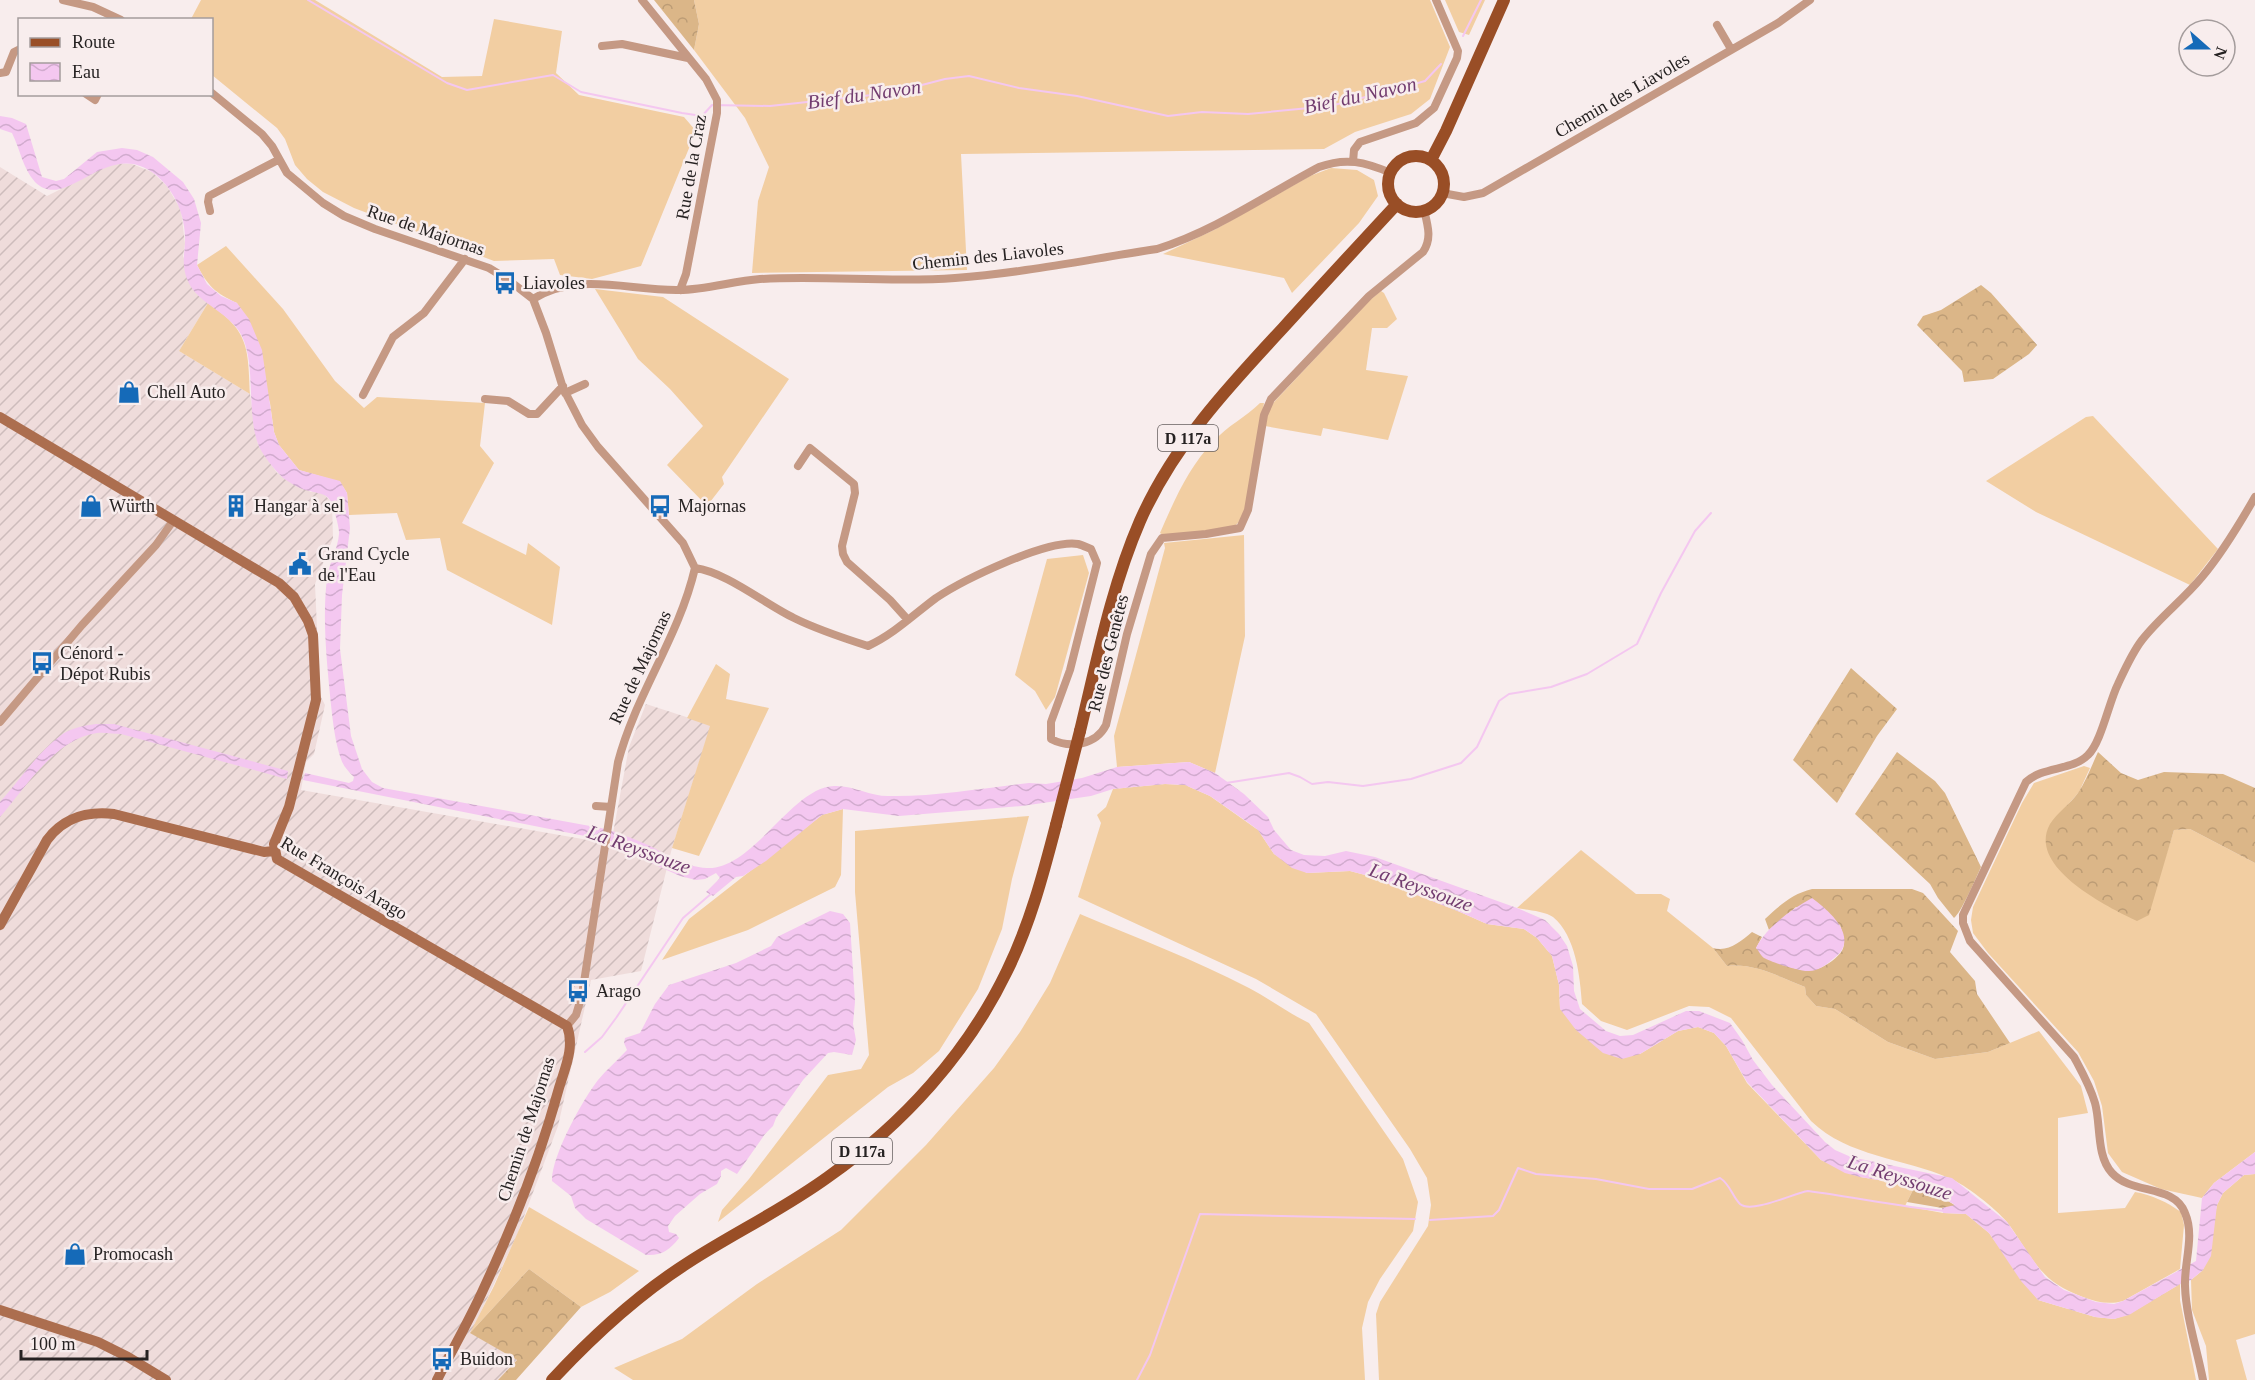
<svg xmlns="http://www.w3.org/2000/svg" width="2255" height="1380" viewBox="0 0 2255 1380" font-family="'Times New Roman',serif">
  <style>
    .industrial { fill: url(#industrial-furrows) }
    .grass { fill: #f2cea2 }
    .forest { fill: url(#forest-crowns) }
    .water { fill: url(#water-waves) }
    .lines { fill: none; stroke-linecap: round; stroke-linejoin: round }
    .stream { stroke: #f4c7f0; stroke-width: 2 }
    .street { stroke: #c59984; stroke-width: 8 }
    .secondary { stroke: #ac6e4f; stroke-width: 10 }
    .primary { stroke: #994e26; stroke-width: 12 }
    .primary-bridge { stroke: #994e26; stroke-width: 12 }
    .labels { text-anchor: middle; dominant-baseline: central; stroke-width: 5; stroke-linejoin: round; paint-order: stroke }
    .shield { fill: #f8eded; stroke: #655f5f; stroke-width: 1.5 }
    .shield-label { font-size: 16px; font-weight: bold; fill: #262222 }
    .street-label { font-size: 18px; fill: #262222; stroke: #f8eded }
    .poi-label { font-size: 18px; fill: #262222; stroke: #f8eded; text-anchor: start }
    .water-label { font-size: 20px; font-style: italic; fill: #723c6f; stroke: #f8eded }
  </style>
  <defs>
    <pattern id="industrial-furrows" width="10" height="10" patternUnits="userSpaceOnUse" patternTransform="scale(1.5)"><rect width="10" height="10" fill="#efdcdb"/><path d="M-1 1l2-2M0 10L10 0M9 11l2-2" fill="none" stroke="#cdbcbc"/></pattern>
    <pattern id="forest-crowns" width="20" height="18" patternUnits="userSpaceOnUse" patternTransform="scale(1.5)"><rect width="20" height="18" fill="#dbb688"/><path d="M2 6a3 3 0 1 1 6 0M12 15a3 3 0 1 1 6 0" fill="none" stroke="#bc9c75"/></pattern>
    <pattern id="water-waves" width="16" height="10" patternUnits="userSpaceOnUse" patternTransform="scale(1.5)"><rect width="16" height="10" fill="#f4c7f0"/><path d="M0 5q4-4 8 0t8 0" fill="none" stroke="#d1abce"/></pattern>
  </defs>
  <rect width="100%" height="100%" fill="#f8eded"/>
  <path class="industrial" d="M 113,163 L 132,164 L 152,172 L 167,186 L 181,210 L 185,244 L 183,256 L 198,295 L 208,303 L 179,351 L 250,394 L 258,445 L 277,473 L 285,479 L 311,492 L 318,491 L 325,495 L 332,503 L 333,538 L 315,584 L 320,695 L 325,705 L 314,754 L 306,762 L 301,790 L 611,844 L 629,747 L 646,704 L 711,725 L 672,848 L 641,971 L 591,980 L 558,1126 L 517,1235 L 471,1333 L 517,1360 L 498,1380 L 0,1380 L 0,167 L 47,196 Z"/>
  <path class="grass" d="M 201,0 L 315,0 L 442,77 L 482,76 L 494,19 L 562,31 L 556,73 L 579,95 L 684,117 L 696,131 L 641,266 L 592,279 L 560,275 L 554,259 L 494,261 L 354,208 L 323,192 L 307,179 L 295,165 L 285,139 L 277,128 L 212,75 L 212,20 L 191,19 Z
    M 694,0 L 1430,0 L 1450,47 L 1430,99 L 1411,114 L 1355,132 L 1324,149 L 961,154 L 967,270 L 752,273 L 758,201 L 769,167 L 745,118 L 694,50 L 699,24 Z
    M 1445,0 L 1485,0 L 1469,35 L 1459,32 Z
    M 1331,168 L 1357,170 L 1374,180 L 1378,196 L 1359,223 L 1292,293 L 1284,278 L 1163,254 L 1216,229 L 1310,176 Z
    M 226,246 L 283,309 L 335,381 L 364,408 L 377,397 L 485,403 L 480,446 L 494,463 L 462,523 L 526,555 L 528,543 L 560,567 L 552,625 L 447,570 L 440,538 L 406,540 L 397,513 L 349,515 L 347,493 L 340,482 L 299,470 L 279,445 L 274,432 L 270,403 L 237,303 C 215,293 208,286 197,265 Z
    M 595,289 L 663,297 L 789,379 L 722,477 L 724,484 L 707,506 L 667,465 L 703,426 L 670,389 L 638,359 Z
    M 1381,291 L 1384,293 L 1397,319 L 1387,328 L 1372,328 L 1366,370 L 1408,376 L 1388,440 L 1323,428 L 1321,436 L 1265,426 L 1268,412 L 1274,402 L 1370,300 Z
    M 208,303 C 249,331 248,347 250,394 L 179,351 Z
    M 1260,403 L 1264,403 L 1246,507 C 1243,514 1240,523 1233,527 C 1218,536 1181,534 1163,535 L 1160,533 C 1174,501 1189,466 1214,441 C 1227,426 1246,417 1260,403 Z
    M 2093,416 L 2218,549 L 2190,585 L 2036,512 L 1986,481 L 2086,417 Z
    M 1244,535 L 1245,636 L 1215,773 L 1189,762 L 1117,767 L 1114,736 L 1165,548 L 1164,543 Z
    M 1083,555 L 1089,573 L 1055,697 L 1046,710 L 1035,691 L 1015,675 L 1047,559 Z
    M 716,664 L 730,674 L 726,699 L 769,708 L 699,856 L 672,848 L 710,726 L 687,718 Z
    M 2084,766 L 2090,768 L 2079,792 L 2050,825 L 2162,868 L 2174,830 L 2190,829 L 2255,863 L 2255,1152 L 2214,1183 L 2202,1198 L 2161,1189 L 2122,1172 L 2108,1153 L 2102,1106 L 2094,1081 L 2078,1052 L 1988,953 L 1973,933 L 1971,920 L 1973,907 L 2022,803 L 2034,783 Z
    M 1165,784 L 1185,785 L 1210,796 L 1258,830 L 1274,854 L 1307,873 L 1350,871 L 1369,876 L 1460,912 L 1487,924 L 1524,929 L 1537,938 L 1552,956 L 1559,985 L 1560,1009 L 1640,1054 L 1678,1031 L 1698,1027 L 1714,1033 L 1726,1046 L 1747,1083 L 1821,1160 L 1860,1177 L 1915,1186 L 1905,1206 L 1943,1213 L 1966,1214 L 1989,1233 L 2038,1300 L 2095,1317 L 2114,1319 L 2129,1314 L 2180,1284 L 2180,1300 L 2196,1380 L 1379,1380 L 1376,1314 L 1380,1302 L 1428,1226 L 1431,1205 L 1427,1178 L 1410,1149 L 1316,1014 L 1256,979 L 1078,897 L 1101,823 L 1097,815 L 1106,807 L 1113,789 Z
    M 843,809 L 841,875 L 835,887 L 748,930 L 662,960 L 689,919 L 822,815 Z
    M 1029,816 L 1012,879 L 1002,929 L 978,989 L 939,1051 L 913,1073 L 888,1087 L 718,1222 L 722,1210 L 749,1179 L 828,1075 L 861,1069 L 869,1055 L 855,892 L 855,831 Z
    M 1581,850 L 1636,894 L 1661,894 L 1670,899 L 1667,911 L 1713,948 L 1727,966 C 1755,963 1780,977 1805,987 L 1806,995 L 1816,1006 L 1835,1009 L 1888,1042 L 1935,1059 L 1988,1052 L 2039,1031 L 2081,1086 L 2088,1113 L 2058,1118 L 2058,1213 L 2125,1208 L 2135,1192 C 2152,1195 2167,1202 2181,1212 L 2184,1225 L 2180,1269 L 2123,1301 C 2109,1305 2096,1302 2083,1297 C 2048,1284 2040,1271 2020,1241 C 2016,1235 2012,1228 2007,1222 C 1995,1208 1966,1185 1949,1178 C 1904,1158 1848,1157 1811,1121 L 1731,1018 L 1709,1007 L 1689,1006 L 1627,1030 L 1601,1021 L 1582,1004 C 1580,977 1576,936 1553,917 C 1545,911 1527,910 1517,908 Z
    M 1080,914 C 1137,938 1195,960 1249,988 C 1270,999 1288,1013 1309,1023 L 1403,1159 L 1418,1202 L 1413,1231 L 1380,1279 L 1368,1302 L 1362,1328 L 1365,1380 L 633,1380 L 614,1368 L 682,1339 L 757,1284 L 841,1230 L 926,1145 L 994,1068 L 1020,1032 L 1050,983 Z
    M 2255,1174 L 2255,1334 L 2236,1340 L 2247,1380 L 2209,1380 L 2206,1346 L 2192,1310 L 2191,1280 L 2203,1270 L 2217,1205 L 2223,1193 L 2244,1175 Z
    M 529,1207 L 639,1271 L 610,1292 L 581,1307 L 529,1269 L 470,1333 L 494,1286 Z"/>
  <path class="forest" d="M 654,0 L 694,0 L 699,24 L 694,50 Z
    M 1981,285 L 1991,293 L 2037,345 L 2029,354 L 1993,379 L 1964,382 L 1962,371 L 1917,325 L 1923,316 L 1941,310 Z
    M 1851,668 L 1897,709 L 1877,736 L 1837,803 L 1793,760 Z
    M 1897,752 L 1935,781 L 1945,793 L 1981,867 C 1976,878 1961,913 1954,918 L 1938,898 L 1930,884 L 1855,814 Z
    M 2098,752 L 2121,773 L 2138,780 L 2164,772 L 2223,774 L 2255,788 L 2255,863 L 2190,829 L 2174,830 L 2149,915 L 2137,921 C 2108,907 2026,867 2050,824 C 2057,813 2070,804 2078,793 C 2086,781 2092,765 2098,752 Z
    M 1812,889 L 1912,889 L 1923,893 L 1958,931 L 1950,952 L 1975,981 L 1977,994 L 2010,1043 L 1988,1052 L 1935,1059 L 1888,1042 L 1835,1009 L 1816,1006 L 1806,995 L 1805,987 C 1780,977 1755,963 1727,966 L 1713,948 C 1729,952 1740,942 1752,932 L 1762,937 L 1756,948 C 1782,963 1804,982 1832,961 C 1848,949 1845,942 1840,925 L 1796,907 L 1769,930 L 1765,919 C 1780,905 1792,894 1812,889 Z
    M 1915,1186 L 1940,1196 L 1956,1206 L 1942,1208 L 1907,1202 Z
    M 529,1269 L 581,1307 L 516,1380 L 498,1380 L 517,1360 L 470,1333 Z"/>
  <path class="water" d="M 0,116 L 12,118 L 26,124 L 42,177 L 56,181 L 64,179 L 97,152 L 122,148 L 137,150 L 153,157 L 183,182 L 194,199 L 201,223 L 197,265 L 207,284 L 221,296 L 237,303 L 249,319 L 262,350 L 274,432 L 279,445 L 299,470 L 340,481 L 347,493 L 350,528 L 342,595 L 340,649 L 351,736 L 362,769 L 372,782 L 383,788 L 601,828 C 617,832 632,838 648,845 C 667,854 684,867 707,868 C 753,870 792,787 834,786 C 852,785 870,796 888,796 C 935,797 982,788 1029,783 L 1046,784 L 1082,778 L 1117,767 L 1189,762 L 1215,773 L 1244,794 L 1268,817 L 1274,830 L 1291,850 L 1304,855 L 1325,856 L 1346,851 L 1375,857 L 1517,908 L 1545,920 L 1559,934 L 1567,946 L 1573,966 L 1574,991 L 1580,1009 L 1606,1031 L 1620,1036 L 1633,1035 L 1686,1011 L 1699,1011 L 1730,1023 L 1742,1040 L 1753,1060 L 1772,1085 L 1825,1142 L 1835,1150 L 1851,1157 L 1952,1178 L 2007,1222 L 2045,1277 L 2064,1290 L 2096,1302 L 2114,1304 L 2123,1301 L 2196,1261 L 2202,1198 L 2214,1183 L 2255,1152 L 2255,1174 L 2244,1175 L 2223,1193 L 2217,1205 L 2211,1256 L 2203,1270 L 2191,1280 L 2180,1284 L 2129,1315 L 2114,1319 L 2095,1317 L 2038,1300 L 2021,1281 L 1989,1233 L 1966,1214 L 1943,1213 L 1942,1208 L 1955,1205 L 1940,1196 L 1915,1186 L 1860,1177 L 1845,1173 L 1821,1160 L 1747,1082 L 1726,1046 L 1714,1033 L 1698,1027 L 1678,1031 L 1640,1054 L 1622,1059 L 1603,1053 L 1576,1030 L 1560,1009 L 1559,985 L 1552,956 L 1537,938 L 1524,929 L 1487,924 L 1460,912 L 1369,876 L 1350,871 L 1307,873 L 1292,868 L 1274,854 L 1258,830 L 1246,821 L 1210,796 L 1185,785 L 1165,784 L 1113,789 L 1091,796 L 1022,806 L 899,816 L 843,809 L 822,815 L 766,861 L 743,876 L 736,877 L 713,896 L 706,892 L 720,878 L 716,873 L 705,879 L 696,880 L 680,876 L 631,854 L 615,842 L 303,780 L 305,773 L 349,783 L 353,781 L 354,777 C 349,772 343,766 341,759 C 335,742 333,722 331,705 C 327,663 322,620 327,578 C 329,563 338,549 339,534 C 340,530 334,509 332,504 C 328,493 319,494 310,491 C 302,490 292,484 286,480 C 278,475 261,453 258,444 C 247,412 255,370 244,341 C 234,312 197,306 187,279 C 182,266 184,256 185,243 C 186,217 176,192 156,175 C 107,135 67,214 35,182 C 23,169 20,149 12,133 L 0,129 Z
    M 96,724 L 114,724 L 136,730 L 288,771 L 287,779 L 121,734 C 113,734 105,732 97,733 C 55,739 26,787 0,817 L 0,802 C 19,781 37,753 60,736 C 70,728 83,726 96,724 Z
    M 1812,898 C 1831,912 1861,939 1833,959 C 1826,965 1818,971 1809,971 C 1802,972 1771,962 1764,958 C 1761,956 1759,951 1756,948 C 1767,926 1791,910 1812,898 Z
    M 830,911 L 843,914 L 850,923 L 855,1002 L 853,1024 L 856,1040 L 852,1055 L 834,1052 L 828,1053 L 803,1080 L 776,1118 L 773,1126 L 765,1134 L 737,1174 L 726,1168 L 721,1171 L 721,1176 L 717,1184 L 700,1194 L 675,1216 L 668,1226 L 669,1232 L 676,1234 L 679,1238 C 670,1250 661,1256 646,1255 L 586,1219 L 575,1208 L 571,1196 L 552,1181 C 551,1157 583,1099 598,1080 C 607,1069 618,1060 627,1050 L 624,1043 L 625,1038 L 640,1033 L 655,1004 L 669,985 L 736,963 L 771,946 L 777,937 Z"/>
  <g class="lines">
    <path class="stream" d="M 308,0 L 447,83 L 467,90 L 553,75 L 581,92 L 682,113 L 702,116 L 712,105 L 770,106 L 891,93 L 945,79 L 969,76 L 1019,88 L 1077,96 L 1168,116 L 1202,112 L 1248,114 L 1330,106 L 1393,90 L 1425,81 L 1441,64
      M 1463,36 L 1481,0
      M 1226,783 L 1289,773 L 1300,777 L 1312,784 L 1328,782 L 1363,786 L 1411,779 L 1461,763 L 1477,747 L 1499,701 L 1509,694 L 1551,687 L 1587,674 L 1637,644 L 1661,593 L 1695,531 L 1711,513
      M 585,1052 L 602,1037 L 616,1018 L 683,918 L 712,893
      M 1430,1220 L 1493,1216 L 1499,1210 L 1518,1168 L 1536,1174 L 1596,1179 L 1649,1189 L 1692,1189 L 1720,1178 C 1730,1184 1732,1196 1740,1204 C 1752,1214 1794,1193 1808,1191 C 1854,1197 1899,1207 1945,1211
      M 1137,1380 L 1150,1355 L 1200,1214 L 1415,1219"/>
    <path class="street" d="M 63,0 L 93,7 L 121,20
      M 642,0 L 706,79 L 717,100 L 717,113 L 686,274 L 680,290
      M 1717,25 L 1731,49
      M 602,46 L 622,44 L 688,58
      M 0,73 L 6,72 L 14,52 L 20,49
      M 212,93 L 262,134 L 272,146 L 287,173 L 323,203 L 344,216 L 375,229 L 489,268 L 507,279 L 533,299 L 546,333 L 563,388 L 582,425 L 598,447 L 683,543 L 695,568 C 679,637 636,694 618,762 L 582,995 L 576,1015 L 567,1026
      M 86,94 L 95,100 L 98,94
      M 1353,162 L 1354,150 L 1360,142 L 1416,123 L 1434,108 L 1457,58 L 1458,51 L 1436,0
      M 1442,193 L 1464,197 L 1483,193 L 1778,23 L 1810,0
      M 210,211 L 208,202 L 209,196 L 278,160
      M 533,299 C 579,271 629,291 679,290 C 706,290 733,281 760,279 C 825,275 890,283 955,278 C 1023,273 1090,259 1157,249 C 1215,231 1266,195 1319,167 C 1346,157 1365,162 1391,173
      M 565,393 L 585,384
      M 363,395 L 393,337 L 424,313 L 465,259
      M 485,399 L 508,401 L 529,414 L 537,414 L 563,386
      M 798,466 L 810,448 L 854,484 L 855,493 L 842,546 L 843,554 L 847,562 L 890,600 L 908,620
      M 695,568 C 726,572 765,604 794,618 C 818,630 843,638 868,646 C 894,634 913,615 936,598 C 963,580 1047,539 1078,544 C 1082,545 1086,547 1091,549 L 1097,563 L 1070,670 L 1051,722 L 1051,739 C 1070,749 1096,745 1106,725 L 1127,634 L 1151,554 L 1162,538 L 1206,534 L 1240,528 L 1248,510 L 1264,415 L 1271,399 L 1369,296 L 1423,252 C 1432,239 1428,226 1424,210
      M 0,722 L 82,625 L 156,545 L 173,521
      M 596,806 L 611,807
      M 2203,1380 C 2197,1349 2186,1317 2185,1286 C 2184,1262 2195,1236 2185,1213 C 2174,1184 2132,1195 2112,1173 C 2096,1156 2101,1124 2095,1103 C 2090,1086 2082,1072 2074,1057 L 1970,941 L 1963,923 L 1963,915 L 2026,782 C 2043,766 2072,771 2088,755 C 2101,743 2109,702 2118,684 C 2125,669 2132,653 2142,640 C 2160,617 2183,600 2202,577 C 2223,552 2239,525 2255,497"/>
    <path class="secondary" d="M 0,417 L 279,583 L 294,597 L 308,621 L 313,635 L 316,700 L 289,807 L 274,844 L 277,859 L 567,1026 C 575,1047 565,1068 559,1088 C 540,1157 513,1226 483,1290 C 469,1321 452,1350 437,1380
      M 0,925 L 47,840 C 64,817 87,811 114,814 L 264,852 L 274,851
      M 0,1310 L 98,1342 L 128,1357 L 166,1380"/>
    <path class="primary" d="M1388 184a28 28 0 1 1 56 0a28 28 0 1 1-56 0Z
      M 1431,160 L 1446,131 L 1504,0
      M 1080,731 C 1097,661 1111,588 1140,521 C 1173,446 1228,387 1283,328 C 1321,286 1359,245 1397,204
      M 552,1380 C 593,1336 637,1295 689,1262 C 734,1233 784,1209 828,1177 C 903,1124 967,1054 1007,971 C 1030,924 1043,875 1056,825"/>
    <path class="primary-bridge" d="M 1056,825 L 1080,731"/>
  </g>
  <defs>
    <g id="bus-bare" transform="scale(1.8)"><path d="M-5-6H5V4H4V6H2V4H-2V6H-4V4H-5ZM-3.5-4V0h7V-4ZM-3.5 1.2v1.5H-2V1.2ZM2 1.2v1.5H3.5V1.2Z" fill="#156ab8" stroke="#f8eded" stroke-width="2.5" paint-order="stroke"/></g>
    <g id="shop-bare" transform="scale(1.8)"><path d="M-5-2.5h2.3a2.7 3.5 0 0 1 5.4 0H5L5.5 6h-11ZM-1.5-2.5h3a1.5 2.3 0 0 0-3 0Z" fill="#156ab8" stroke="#f8eded" stroke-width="2.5" paint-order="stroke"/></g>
    <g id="building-bare" transform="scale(1.8)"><path d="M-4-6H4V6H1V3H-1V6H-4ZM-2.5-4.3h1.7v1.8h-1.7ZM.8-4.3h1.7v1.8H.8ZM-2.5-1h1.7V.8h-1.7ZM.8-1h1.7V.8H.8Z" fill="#156ab8" stroke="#f8eded" stroke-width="2.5" paint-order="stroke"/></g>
    <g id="civic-bare" transform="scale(1.8)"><path d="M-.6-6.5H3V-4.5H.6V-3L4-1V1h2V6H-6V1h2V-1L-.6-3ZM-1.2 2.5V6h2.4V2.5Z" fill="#156ab8" stroke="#f8eded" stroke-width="2.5" paint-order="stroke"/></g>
  </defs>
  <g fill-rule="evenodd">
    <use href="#bus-bare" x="505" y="283"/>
    <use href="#shop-bare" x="129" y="392"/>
    <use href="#shop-bare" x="91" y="506"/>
    <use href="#building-bare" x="236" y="506"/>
    <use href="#bus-bare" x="660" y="506"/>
    <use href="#civic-bare" x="300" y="564"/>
    <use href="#bus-bare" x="42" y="663"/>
    <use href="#bus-bare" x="578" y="991"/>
    <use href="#shop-bare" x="75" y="1254"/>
    <use href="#bus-bare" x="442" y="1359"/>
  </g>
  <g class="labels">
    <g class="shield">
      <rect x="1158" y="425" width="60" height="26" rx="4.5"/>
      <rect x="832" y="1138" width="60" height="26" rx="4.5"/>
    </g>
    <g class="shield-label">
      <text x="1188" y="438">D 117a</text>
      <text x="862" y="1151">D 117a</text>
    </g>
    <g class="street-label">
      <text transform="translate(1622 95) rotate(-30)">Chemin des Liavoles</text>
      <text transform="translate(691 167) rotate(-80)">Rue de la Craz</text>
      <text transform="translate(426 230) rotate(19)">Rue de Majornas</text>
      <text transform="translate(988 256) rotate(-6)">Chemin des Liavoles</text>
      <text transform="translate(1108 653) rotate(-76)">Rue des Genêtes</text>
      <text transform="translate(640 667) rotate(-65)">Rue de Majornas</text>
      <text transform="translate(344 878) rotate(31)">Rue François Arago</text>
      <text transform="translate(526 1129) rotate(-72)">Chemin de Majornas</text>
    </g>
    <g class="poi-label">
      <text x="523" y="283">Liavoles</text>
      <text x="147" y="392">Chell Auto</text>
      <text x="109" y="506">Würth</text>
      <text x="254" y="506">Hangar à sel</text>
      <text x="678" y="506">Majornas</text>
      <text x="318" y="554">Grand Cycle<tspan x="318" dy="21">de l'Eau</tspan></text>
      <text x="60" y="653">Cénord -<tspan x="60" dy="21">Dépot Rubis</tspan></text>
      <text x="596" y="991">Arago</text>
      <text x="93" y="1254">Promocash</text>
      <text x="460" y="1359">Buidon</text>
    </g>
    <g class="water-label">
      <text transform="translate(864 94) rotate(-8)">Bief du Navon</text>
      <text transform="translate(1360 95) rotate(-12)">Bief du Navon</text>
      <text transform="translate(639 849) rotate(20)">La Reyssouze</text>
      <text transform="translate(1421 887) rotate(20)">La Reyssouze</text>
      <text transform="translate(1900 1177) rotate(18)">La Reyssouze</text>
    </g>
  </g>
  <rect x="18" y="18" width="195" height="78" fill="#f8eded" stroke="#a49c9c" stroke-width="1.5"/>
  <rect x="30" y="38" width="30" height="9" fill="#994e26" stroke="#a49c9c" stroke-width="1.5"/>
  <text x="72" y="48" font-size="18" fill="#262222">Route</text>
  <rect x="30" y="63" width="30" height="18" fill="url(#water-waves)" stroke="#a49c9c" stroke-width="1.5"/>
  <text x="72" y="78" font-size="18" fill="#262222">Eau</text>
  <g transform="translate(2207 48) rotate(111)"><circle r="28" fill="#f8eded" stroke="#a49c9c" stroke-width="1.5"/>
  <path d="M0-4.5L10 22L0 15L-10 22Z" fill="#156ab8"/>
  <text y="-9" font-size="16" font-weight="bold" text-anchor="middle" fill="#262222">N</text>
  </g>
  <path d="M21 1350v9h126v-9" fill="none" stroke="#262222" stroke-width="3"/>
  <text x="30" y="1350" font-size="18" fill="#262222" stroke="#f8eded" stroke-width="4.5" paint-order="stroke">100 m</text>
</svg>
